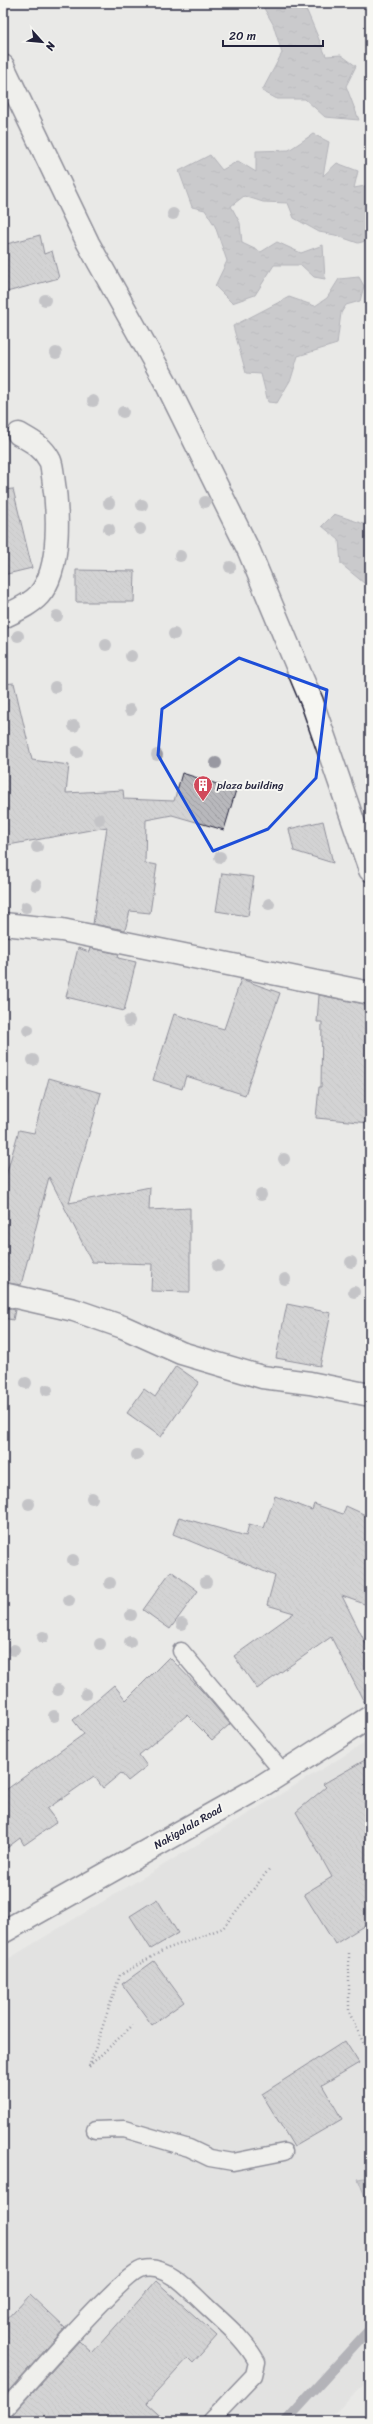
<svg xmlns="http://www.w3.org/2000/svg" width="373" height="2424" viewBox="0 0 373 2424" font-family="Sriracha,sans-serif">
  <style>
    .built { fill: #dadada }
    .water { fill: url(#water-ripples); stroke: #71717f }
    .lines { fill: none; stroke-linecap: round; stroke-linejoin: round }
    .stream { stroke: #71717f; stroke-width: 10 }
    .building { fill: url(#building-back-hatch); stroke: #22223b }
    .lane-casing { stroke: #22223b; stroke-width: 19 }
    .street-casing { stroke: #22223b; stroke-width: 25 }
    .path { stroke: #22223b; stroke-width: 2.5; stroke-dasharray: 1 3; stroke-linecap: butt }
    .lane { stroke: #f6f6f2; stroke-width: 16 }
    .street { stroke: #f6f6f2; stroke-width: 22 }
    .tree { fill: #9898a1 }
    .marked { fill: none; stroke: #1d4ed8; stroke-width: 3; stroke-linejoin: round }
    .labels { text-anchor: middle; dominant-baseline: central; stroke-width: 4; stroke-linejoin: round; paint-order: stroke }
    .poi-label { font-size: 11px; fill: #22223b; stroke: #f6f6f2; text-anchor: start }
    .street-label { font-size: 11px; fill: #22223b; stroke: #f6f6f2 }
  </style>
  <defs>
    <pattern id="water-ripples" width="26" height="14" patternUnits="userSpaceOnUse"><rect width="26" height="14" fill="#a5a5ac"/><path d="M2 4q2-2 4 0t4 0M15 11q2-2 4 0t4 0" fill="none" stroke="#86868d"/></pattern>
    <pattern id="building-back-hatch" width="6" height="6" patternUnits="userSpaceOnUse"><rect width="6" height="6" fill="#b8b8bc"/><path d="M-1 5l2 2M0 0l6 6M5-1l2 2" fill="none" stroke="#9e9ea2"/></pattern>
  </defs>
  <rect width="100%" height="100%" fill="#e9e9e7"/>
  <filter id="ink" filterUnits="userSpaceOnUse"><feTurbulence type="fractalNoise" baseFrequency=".025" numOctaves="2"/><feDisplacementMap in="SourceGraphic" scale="8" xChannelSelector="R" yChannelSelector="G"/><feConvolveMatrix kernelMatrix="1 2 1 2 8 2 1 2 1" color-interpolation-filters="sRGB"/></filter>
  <g filter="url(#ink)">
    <path class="built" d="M 370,1740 L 370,2380 L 326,2421 L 3,2421 L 3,1962 Z"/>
    <path class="water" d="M 261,3 L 280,3 L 283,7 L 307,11 L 326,56 L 341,55 L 356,66 L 346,86 L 359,120 L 325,117 L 305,99 L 277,99 L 262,91 L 282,53 L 273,24 Z
      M 313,134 L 329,142 L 323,176 L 337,163 L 358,171 L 354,188 L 370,185 L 370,240 L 358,243 L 335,235 L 319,232 L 294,218 L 288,203 L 263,202 L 244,196 L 231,206 L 240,223 L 242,243 L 261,252 L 277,242 L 301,253 L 323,245 L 325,279 L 314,277 L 301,265 L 274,265 L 255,295 L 232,303 L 215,286 L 227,261 L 215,226 L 205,210 L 192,207 L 179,171 L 210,155 L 222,170 L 238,161 L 256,172 L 256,151 L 289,150 Z
      M 359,277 L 364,286 L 360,301 L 346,305 L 341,313 L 337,344 L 298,356 L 291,379 L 277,403 L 268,402 L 261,374 L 246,373 L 233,326 L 289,297 L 315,306 L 327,298 L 339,279 Z
      M 334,514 L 367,525 L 365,538 L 370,536 L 370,588 L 341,564 L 339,540 L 322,526 Z
      M 370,2177 L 370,2209 L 358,2179 Z"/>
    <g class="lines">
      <path class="stream" d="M 286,2421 L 370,2329"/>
    </g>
    <path class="building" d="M 40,235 L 44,254 L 52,251 L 59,278 L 3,293 L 3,245 Z
      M 13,489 L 32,568 L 3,575 L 3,490 Z
      M 76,570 L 135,571 L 134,602 L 76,602 Z
      M 14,683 L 32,760 L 69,765 L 66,793 L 123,790 L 124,799 L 174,801 L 182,773 L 236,790 L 224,830 L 172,815 L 146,820 L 145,863 L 157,865 L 150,913 L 130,911 L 125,930 L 93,924 L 107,827 L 3,846 L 3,684 Z
      M 323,821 L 333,863 L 294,851 L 289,829 Z
      M 222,873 L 254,877 L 248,916 L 216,911 Z
      M 78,948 L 89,952 L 90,948 L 119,954 L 118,958 L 136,962 L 124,1011 L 66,997 Z
      M 241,979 L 280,993 L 245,1095 L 186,1076 L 182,1089 L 153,1080 L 174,1014 L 224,1029 Z
      M 319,995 L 370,1005 L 370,1123 L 316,1118 L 319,1087 L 321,1087 L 322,1022 L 317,1022 Z
      M 49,1078 L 101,1093 L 69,1203 L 150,1187 L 149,1210 L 190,1208 L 190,1292 L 151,1291 L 152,1264 L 92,1262 L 49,1177 L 21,1285 L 3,1282 L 3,1186 L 19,1130 L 34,1133 Z
      M 287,1304 L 331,1313 L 320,1366 L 276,1358 Z
      M 3,1307 L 15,1310 L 13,1320 L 3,1318 Z
      M 176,1366 L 199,1382 L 161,1437 L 127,1413 L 144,1389 L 155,1397 Z
      M 275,1496 L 312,1510 L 314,1504 L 343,1514 L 346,1506 L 370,1517 L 370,1606 L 342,1596 L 370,1652 L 370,1705 L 366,1706 L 331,1637 L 257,1689 L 234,1656 L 294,1613 L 267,1605 L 275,1576 L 173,1534 L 179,1517 L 246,1536 L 249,1524 L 264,1528 Z
      M 171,1571 L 198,1591 L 170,1629 L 143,1610 Z
      M 169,1657 L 202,1691 L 230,1724 L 212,1740 L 187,1715 L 139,1755 L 147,1766 L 128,1781 L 121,1773 L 103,1788 L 94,1776 L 47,1809 L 57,1822 L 24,1845 L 20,1838 L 3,1851 L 3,1792 L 84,1734 L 73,1720 L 114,1685 L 126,1700 Z
      M 370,1757 L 370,1922 L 335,1944 L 304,1894 L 332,1877 L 296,1812 L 326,1787 L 323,1784 Z
      M 157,1899 L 178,1933 L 151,1949 L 130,1916 Z
      M 154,1961 L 184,2002 L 152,2025 L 122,1984 Z
      M 345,2041 L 359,2063 L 322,2085 L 342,2119 L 294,2147 L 262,2094 Z
      M 156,2281 L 217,2336 L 193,2363 L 188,2358 L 147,2403 L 167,2421 L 3,2421 L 10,2417 L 79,2341 L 92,2353 Z
      M 30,2295 L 65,2328 L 3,2397 L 3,2324 Z"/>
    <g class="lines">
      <g class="lane-casing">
        <path id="lane" d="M 181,1651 L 283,1772
          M 95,2130 L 124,2129 L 189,2148 L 210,2158 L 233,2162 L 284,2152
          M 3,2411 C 24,2389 123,2272 143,2269 C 167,2264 189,2290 204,2304 C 223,2322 245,2339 257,2362 L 254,2375 L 210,2421"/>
      </g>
      <g class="street-casing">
        <path id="street" d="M 3,66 L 88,243 L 165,381 L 249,551 L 312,702 L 370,870
          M 3,617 C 15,611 30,605 39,595 C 62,569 58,508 53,476 C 52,471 52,463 49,459 C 42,446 31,441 19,434
          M 3,924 L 62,930 L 370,993
          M 3,1294 L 74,1310 L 123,1327 L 181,1353 L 262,1377 L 310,1383 L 370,1395
          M 3,1932 L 260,1787 L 370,1717"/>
      </g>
      <path class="path" d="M 349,1953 L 349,2012 L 370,2057
        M 89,2066 L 133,2025
        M 89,2067 L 120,1975 L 164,1950 L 223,1928 L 270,1868"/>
      <use href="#lane" class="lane"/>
      <use href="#street" class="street"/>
    </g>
    <g class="tree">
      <circle cx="173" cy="214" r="6"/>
      <circle cx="45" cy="300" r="6"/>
      <circle cx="56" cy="353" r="6"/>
      <circle cx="93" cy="401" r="6"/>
      <circle cx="123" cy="412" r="6"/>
      <circle cx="205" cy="502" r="6"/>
      <circle cx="109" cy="503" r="6"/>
      <circle cx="142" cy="505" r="6"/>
      <circle cx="109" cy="529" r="6"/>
      <circle cx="140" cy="529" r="6"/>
      <circle cx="180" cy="556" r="6"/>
      <circle cx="230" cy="567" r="6"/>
      <circle cx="57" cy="616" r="6"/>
      <circle cx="174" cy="634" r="6"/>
      <circle cx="18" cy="636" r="6"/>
      <circle cx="106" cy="645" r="6"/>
      <circle cx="131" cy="656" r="6"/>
      <circle cx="55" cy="687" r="6"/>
      <circle cx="130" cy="710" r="6"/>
      <circle cx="74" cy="726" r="6"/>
      <circle cx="77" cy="752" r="6"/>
      <circle cx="157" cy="755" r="6"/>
      <circle cx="216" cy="763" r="6"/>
      <circle cx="99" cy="819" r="6"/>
      <circle cx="37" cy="847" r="6"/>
      <circle cx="220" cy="857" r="6"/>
      <circle cx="36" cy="885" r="6"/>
      <circle cx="269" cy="904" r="6"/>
      <circle cx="26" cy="907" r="6"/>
      <circle cx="129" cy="1021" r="6"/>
      <circle cx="28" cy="1030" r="6"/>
      <circle cx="33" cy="1060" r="6"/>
      <circle cx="284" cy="1159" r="6"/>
      <circle cx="261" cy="1195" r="6"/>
      <circle cx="351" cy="1262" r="6"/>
      <circle cx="218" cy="1266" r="6"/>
      <circle cx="285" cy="1279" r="6"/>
      <circle cx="354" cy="1292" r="6"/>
      <circle cx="26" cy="1383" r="6"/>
      <circle cx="47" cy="1390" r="6"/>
      <circle cx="137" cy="1455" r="6"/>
      <circle cx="92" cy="1498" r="6"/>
      <circle cx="29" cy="1504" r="6"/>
      <circle cx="73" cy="1560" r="6"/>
      <circle cx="206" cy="1582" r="6"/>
      <circle cx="110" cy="1583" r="6"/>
      <circle cx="69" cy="1600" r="6"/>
      <circle cx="131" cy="1615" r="6"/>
      <circle cx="182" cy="1624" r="6"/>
      <circle cx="43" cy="1637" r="6"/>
      <circle cx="130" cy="1642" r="6"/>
      <circle cx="100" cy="1644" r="6"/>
      <circle cx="14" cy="1650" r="6"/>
      <circle cx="58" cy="1690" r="6"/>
      <circle cx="86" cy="1694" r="6"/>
      <circle cx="54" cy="1716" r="6"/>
    </g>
  </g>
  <path d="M0 0H373V2424H0ZM 239,658 L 327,690 L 316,778 L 268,829 L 213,851 L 158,755 L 162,709 Z" fill="#e9e9e7" fill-opacity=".55" fill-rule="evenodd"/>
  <path class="marked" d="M 239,658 L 327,690 L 316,778 L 268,829 L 213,851 L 158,755 L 162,709 Z"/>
  <defs>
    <g id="building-pin" transform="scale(1)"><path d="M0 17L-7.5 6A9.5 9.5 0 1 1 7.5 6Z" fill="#d1495b" stroke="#f6f6f2"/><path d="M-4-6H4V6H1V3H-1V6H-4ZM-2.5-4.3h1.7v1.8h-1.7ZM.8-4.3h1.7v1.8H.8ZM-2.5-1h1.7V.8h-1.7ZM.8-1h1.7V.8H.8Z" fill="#fff"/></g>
  </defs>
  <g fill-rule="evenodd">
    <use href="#building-pin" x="203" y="785"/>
  </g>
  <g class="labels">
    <g class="poi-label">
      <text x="217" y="785">plaza building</text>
    </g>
    <g class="street-label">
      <text transform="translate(188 1827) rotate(-30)">Nakigalala Road</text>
    </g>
  </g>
  <rect width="373" height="2424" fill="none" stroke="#f6f6f2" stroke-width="16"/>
  <rect x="8" y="8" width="357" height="2408" fill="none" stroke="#22223b" stroke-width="1.5" filter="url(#ink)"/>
  <g transform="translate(42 42) rotate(117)" stroke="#f6f6f2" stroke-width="3" paint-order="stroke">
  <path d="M0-3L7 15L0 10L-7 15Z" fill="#22223b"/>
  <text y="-6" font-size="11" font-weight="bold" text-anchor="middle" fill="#22223b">N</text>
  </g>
  <path d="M223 40v6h100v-6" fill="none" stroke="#22223b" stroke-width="2"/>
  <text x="229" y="40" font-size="12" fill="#22223b" stroke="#f6f6f2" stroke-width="3" paint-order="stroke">20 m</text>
</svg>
